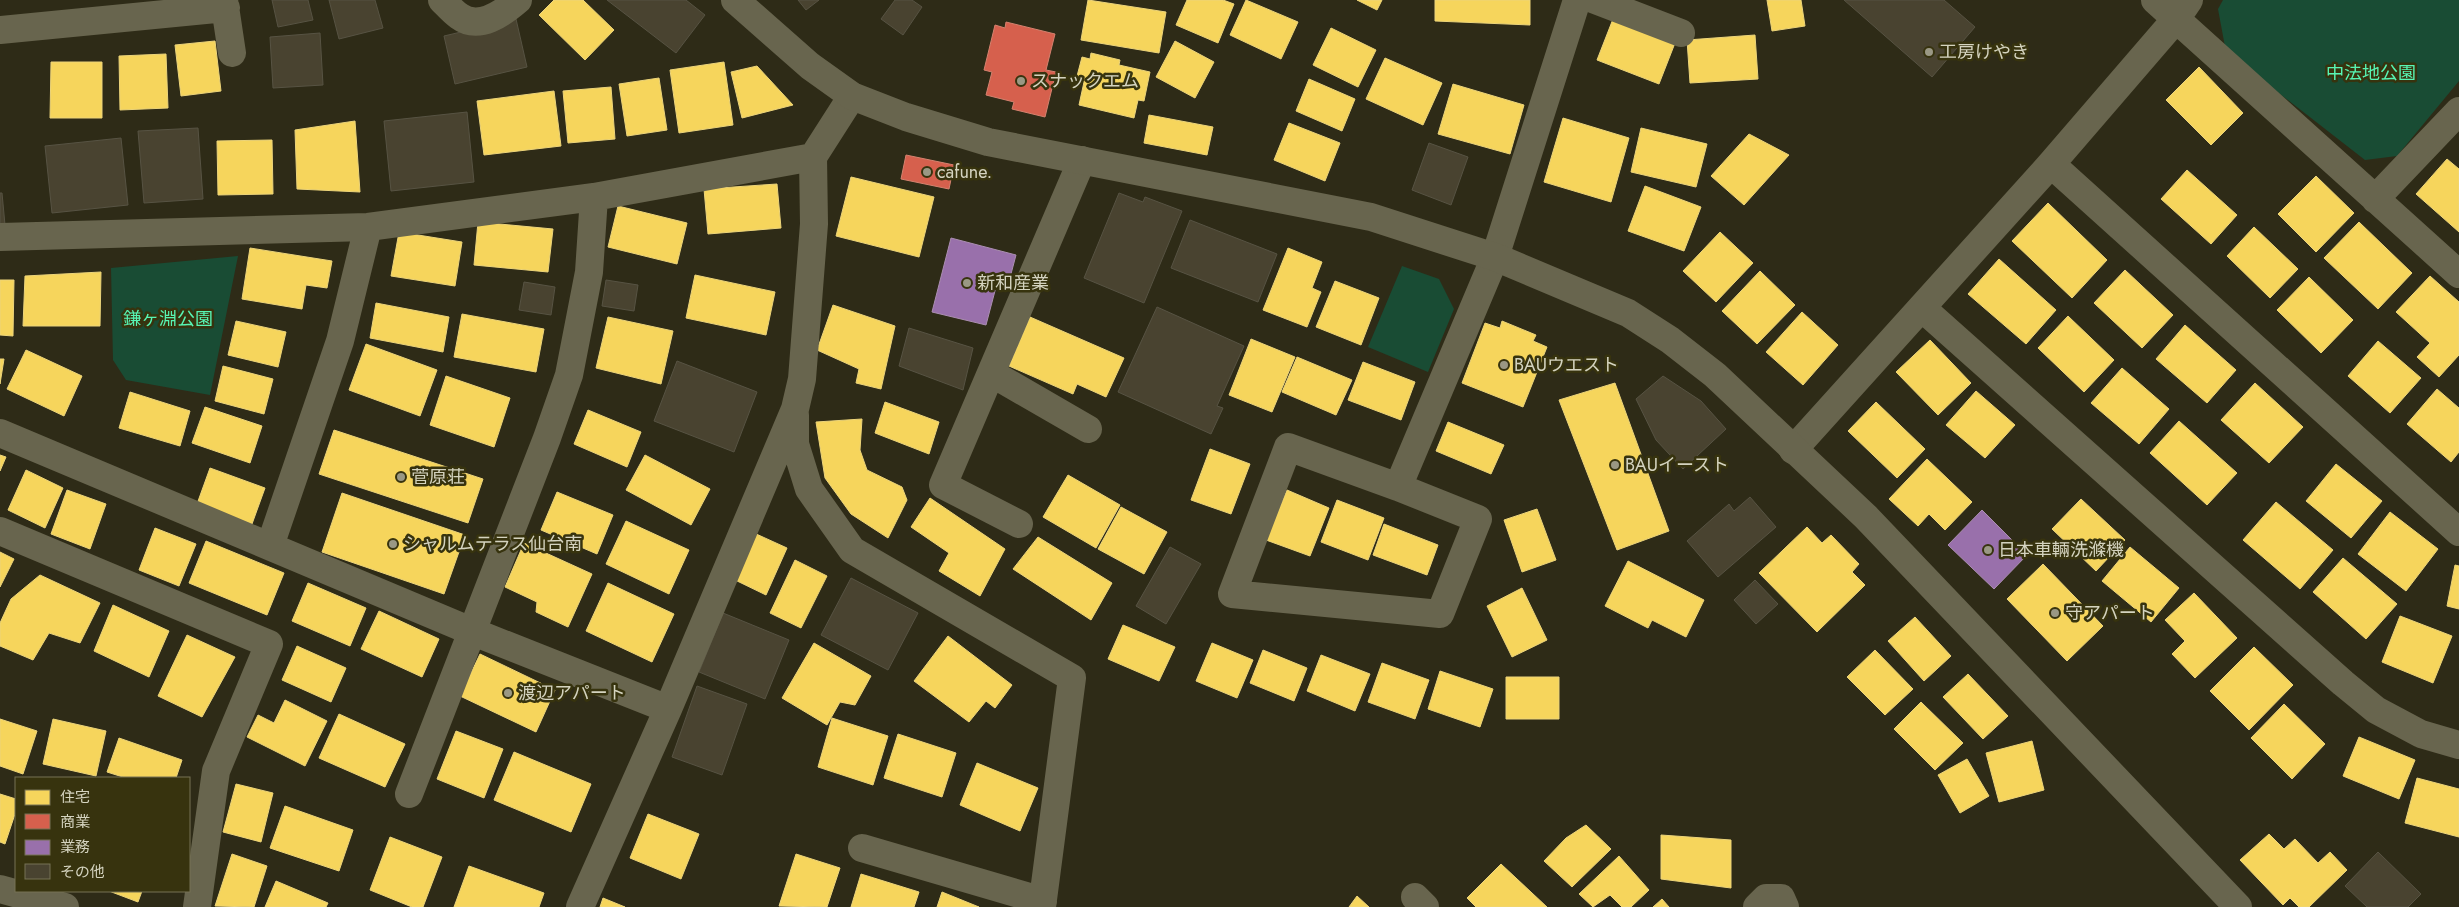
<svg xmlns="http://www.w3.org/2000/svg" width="2459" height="907" viewBox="0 0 2459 907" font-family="Jost,'Noto Sans JP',sans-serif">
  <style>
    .green { fill: #194c34 }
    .homes { fill: #f6d55c; stroke: #ecd47a }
    .shops { fill: #d6604d; stroke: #d5826f }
    .offices { fill: #9970ab; stroke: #ab8eb1 }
    .building { fill: #494330; stroke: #575343 }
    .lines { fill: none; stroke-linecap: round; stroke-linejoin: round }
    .minor { stroke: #68654e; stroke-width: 28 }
    .tertiary { stroke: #68654e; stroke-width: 28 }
    .poi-dot { fill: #9a9884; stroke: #37330e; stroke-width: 2 }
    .labels { text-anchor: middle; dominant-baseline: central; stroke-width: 5; stroke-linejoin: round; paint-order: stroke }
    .poi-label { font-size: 18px; fill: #d4d3bf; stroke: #37330e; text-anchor: start }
    .park-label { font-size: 18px; fill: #57f5b4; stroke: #37330e }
  </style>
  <rect width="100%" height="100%" fill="#2e2b17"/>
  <path class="green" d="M 2223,0 L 2459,0 L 2459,81 L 2397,156 L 2365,160 L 2226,52 L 2218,9 Z
    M 238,256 L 210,395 L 126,380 L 113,360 L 111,268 Z
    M 1402,266 L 1439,279 L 1454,309 L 1428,372 L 1368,347 Z"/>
  <path class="homes" d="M 554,0 L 583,0 L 614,30 L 585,60 L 539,15 Z
    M 1088,0 L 1166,12 L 1159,53 L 1081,40 Z
    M 1187,0 L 1223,0 L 1234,4 L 1218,43 L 1176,25 Z
    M 1246,0 L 1298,22 L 1281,59 L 1230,35 Z
    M 1357,0 L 1382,0 L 1377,10 Z
    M 1435,0 L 1530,0 L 1530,25 L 1435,21 Z
    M 1767,0 L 1801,0 L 1805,26 L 1772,31 Z
    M 1613,19 L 1675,43 L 1659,84 L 1597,60 Z
    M 1331,28 L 1376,50 L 1358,87 L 1313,65 Z
    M 1755,35 L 1758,79 L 1690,83 L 1687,40 Z
    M 215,41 L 221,91 L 181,96 L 175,45 Z
    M 1175,41 L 1214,62 L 1195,98 L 1156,77 Z
    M 1091,53 L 1120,60 L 1119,65 L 1150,72 L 1144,101 L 1138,100 L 1134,118 L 1079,105 L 1084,82 L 1076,80 L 1082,57 L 1090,59 Z
    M 166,54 L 168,108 L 120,110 L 119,56 Z
    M 1385,58 L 1442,83 L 1423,125 L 1366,99 Z
    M 51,62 L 102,62 L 102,118 L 50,118 Z
    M 724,62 L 733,125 L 679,133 L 670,70 Z
    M 757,66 L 793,105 L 742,118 L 731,72 Z
    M 2199,67 L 2243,113 L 2211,145 L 2166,100 Z
    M 659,78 L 667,130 L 627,136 L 619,84 Z
    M 1309,79 L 1355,99 L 1342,131 L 1296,111 Z
    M 1453,84 L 1524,105 L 1510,154 L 1438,134 Z
    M 611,87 L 615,139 L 568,143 L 563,91 Z
    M 554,91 L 561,146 L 484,155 L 477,101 Z
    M 1149,115 L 1213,127 L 1207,155 L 1144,143 Z
    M 1563,118 L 1629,138 L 1611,202 L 1544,182 Z
    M 355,121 L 360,192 L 297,189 L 295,130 Z
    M 1289,123 L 1340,143 L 1325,181 L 1274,160 Z
    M 1641,128 L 1707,144 L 1696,187 L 1631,172 Z
    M 1749,134 L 1789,155 L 1744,205 L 1711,176 Z
    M 272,140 L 273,194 L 218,195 L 217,141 Z
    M 2447,159 L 2459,169 L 2459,232 L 2416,194 Z
    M 2187,170 L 2237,215 L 2211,244 L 2161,199 Z
    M 2316,176 L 2354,213 L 2316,252 L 2278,214 Z
    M 851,177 L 934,197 L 919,257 L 836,236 Z
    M 777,184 L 781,228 L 708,234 L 704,189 Z
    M 1645,186 L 1701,207 L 1684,251 L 1628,231 Z
    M 2048,203 L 2107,260 L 2072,298 L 2012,241 Z
    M 618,206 L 687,223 L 677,264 L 608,247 Z
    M 478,222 L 553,229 L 548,272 L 474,265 Z
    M 2359,222 L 2412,273 L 2378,309 L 2324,258 Z
    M 2254,227 L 2298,269 L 2270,298 L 2227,256 Z
    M 399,232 L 462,242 L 455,286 L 391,276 Z
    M 1720,232 L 1753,263 L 1716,302 L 1683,271 Z
    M 250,248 L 332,261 L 327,288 L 306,285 L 302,309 L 242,299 Z
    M 1288,248 L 1322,262 L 1312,288 L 1321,292 L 1307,327 L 1263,310 Z
    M 1999,259 L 2056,310 L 2026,344 L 1968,294 Z
    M 2125,270 L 2173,315 L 2142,348 L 2094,303 Z
    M 1760,271 L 1795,305 L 1757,344 L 1722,311 Z
    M 101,272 L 100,326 L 23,326 L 25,276 Z
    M 695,275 L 775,292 L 766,335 L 686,318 Z
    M 2430,276 L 2459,302 L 2459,355 L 2439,377 L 2417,357 L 2430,343 L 2396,312 Z
    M 2309,277 L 2353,320 L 2321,353 L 2277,310 Z
    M 0,280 L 14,280 L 13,336 L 0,335 Z
    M 1335,281 L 1379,298 L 1361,345 L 1316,327 Z
    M 376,303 L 449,317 L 443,352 L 370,338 Z
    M 833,305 L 895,326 L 881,389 L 856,383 L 859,369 L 817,350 Z
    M 1802,312 L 1838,345 L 1803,385 L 1766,352 Z
    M 462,314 L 544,329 L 536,372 L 454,357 Z
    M 2068,316 L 2114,360 L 2084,392 L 2038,348 Z
    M 608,317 L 673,331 L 661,384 L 596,368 Z
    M 1030,317 L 1124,358 L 1106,397 L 1077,384 L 1073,394 L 1009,366 Z
    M 236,321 L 286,332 L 278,367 L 228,355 Z
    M 1502,321 L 1536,335 L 1533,341 L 1547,347 L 1523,407 L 1462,383 L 1485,323 L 1500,328 Z
    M 2185,325 L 2236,370 L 2207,403 L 2156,359 Z
    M 1251,339 L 1295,357 L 1272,412 L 1229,395 Z
    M 1930,340 L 1971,383 L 1938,415 L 1896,372 Z
    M 2378,341 L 2421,378 L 2390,413 L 2348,376 Z
    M 366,344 L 437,370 L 420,416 L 349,390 Z
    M 26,350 L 82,376 L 64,416 L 7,389 Z
    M 1297,357 L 1352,380 L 1336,415 L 1282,392 Z
    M 0,359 L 4,359 L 0,384 Z
    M 1363,362 L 1415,382 L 1401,420 L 1348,400 Z
    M 223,366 L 273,379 L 264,414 L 215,401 Z
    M 2122,368 L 2169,409 L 2139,444 L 2091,403 Z
    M 446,376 L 510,398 L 494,447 L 430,425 Z
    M 1615,383 L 1669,531 L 1617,550 L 1559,400 Z
    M 2255,383 L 2303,427 L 2269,463 L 2221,420 Z
    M 2437,389 L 2459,408 L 2459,452 L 2451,462 L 2407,424 Z
    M 1976,391 L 2015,425 L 1985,458 L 1946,425 Z
    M 130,392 L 190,411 L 180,446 L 119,428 Z
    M 885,402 L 939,422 L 929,454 L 875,433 Z
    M 1876,402 L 1925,449 L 1897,478 L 1848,431 Z
    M 205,407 L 262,426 L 250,463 L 192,443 Z
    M 588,410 L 641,432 L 627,467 L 574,444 Z
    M 862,419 L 860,450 L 867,470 L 902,487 L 907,500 L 888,538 L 851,514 L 825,478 L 816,422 Z
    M 2179,421 L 2237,473 L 2207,505 L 2150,453 Z
    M 1448,422 L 1504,445 L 1491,474 L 1436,451 Z
    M 334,430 L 483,479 L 468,523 L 319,474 Z
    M 1210,449 L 1250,464 L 1231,514 L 1191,500 Z
    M 0,455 L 6,457 L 0,471 Z
    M 645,455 L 710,489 L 691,525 L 626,490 Z
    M 1927,459 L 1972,502 L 1945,530 L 1929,514 L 1918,526 L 1889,499 Z
    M 2336,464 L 2382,501 L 2351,538 L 2306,501 Z
    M 210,468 L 265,488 L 252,524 L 197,504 Z
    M 26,470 L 63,488 L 45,528 L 8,510 Z
    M 1068,475 L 1120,505 L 1096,548 L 1043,517 Z
    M 67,490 L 106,504 L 90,549 L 51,534 Z
    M 1287,490 L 1329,508 L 1310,556 L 1266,540 Z
    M 557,492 L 613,515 L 597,554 L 541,530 Z
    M 342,493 L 465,535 L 444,594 L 322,552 Z
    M 930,498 L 1005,549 L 980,596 L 939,571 L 949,553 L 911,527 Z
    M 2081,499 L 2125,540 L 2096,571 L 2052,529 Z
    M 1337,500 L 1384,518 L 1368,560 L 1321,542 Z
    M 2276,502 L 2333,550 L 2300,589 L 2243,540 Z
    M 1121,507 L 1167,532 L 1144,574 L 1098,549 Z
    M 1537,509 L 1556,560 L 1522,572 L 1504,520 Z
    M 2390,512 L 2438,549 L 2406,591 L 2358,554 Z
    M 626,521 L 689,550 L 669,594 L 606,564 Z
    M 1384,524 L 1438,545 L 1427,575 L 1373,555 Z
    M 1807,527 L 1822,543 L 1831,535 L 1859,564 L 1852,572 L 1865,585 L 1817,632 L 1759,573 Z
    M 155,528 L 196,544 L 179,586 L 139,570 Z
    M 754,533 L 787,548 L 766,595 L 733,579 Z
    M 1038,537 L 1112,583 L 1091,620 L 1013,569 Z
    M 206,541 L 284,573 L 267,615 L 189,583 Z
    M 524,543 L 592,574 L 568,627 L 536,612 L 537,602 L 505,587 Z
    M 2130,547 L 2179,588 L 2151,622 L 2102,581 Z
    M 0,552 L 14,559 L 0,587 Z
    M 2343,558 L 2397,604 L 2366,639 L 2313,592 Z
    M 795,560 L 827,576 L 801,628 L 770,613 Z
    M 1628,561 L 1704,600 L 1686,637 L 1652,620 L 1648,628 L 1605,606 Z
    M 2043,564 L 2103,626 L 2067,661 L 2007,599 Z
    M 2455,565 L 2459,566 L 2459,609 L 2447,606 Z
    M 40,575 L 100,603 L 80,643 L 49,633 L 33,660 L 0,646 L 0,623 L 11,599 Z
    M 308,583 L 366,608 L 350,646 L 292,621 Z
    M 608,583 L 674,614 L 652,662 L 586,631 Z
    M 1522,588 L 1547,640 L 1512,657 L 1487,606 Z
    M 2194,593 L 2237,638 L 2195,678 L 2172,654 L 2185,641 L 2165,620 Z
    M 113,605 L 169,631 L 149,677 L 94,651 Z
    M 379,611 L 439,639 L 422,677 L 361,649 Z
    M 2400,616 L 2452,636 L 2433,683 L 2382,662 Z
    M 1915,617 L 1951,656 L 1924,681 L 1888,641 Z
    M 1123,625 L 1175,647 L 1159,681 L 1108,659 Z
    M 187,635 L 235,657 L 202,717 L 158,696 Z
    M 948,636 L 1012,685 L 995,708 L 986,701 L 969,722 L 914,681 Z
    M 814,643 L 871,676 L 855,705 L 840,702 L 827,725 L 782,698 Z
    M 1212,643 L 1253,660 L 1237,698 L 1196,681 Z
    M 297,646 L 346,668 L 331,702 L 282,680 Z
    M 2254,647 L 2293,685 L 2249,730 L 2210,691 Z
    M 1263,650 L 1307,668 L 1294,701 L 1250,683 Z
    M 1875,650 L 1913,689 L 1885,715 L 1847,677 Z
    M 480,654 L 555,690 L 536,732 L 460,696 Z
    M 1321,655 L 1370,674 L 1355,711 L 1307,691 Z
    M 1382,663 L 1429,680 L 1415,719 L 1368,702 Z
    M 1440,671 L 1493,689 L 1480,727 L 1428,709 Z
    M 1968,674 L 2008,716 L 1983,739 L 1943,697 Z
    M 1506,677 L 1559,677 L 1559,719 L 1506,719 Z
    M 285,700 L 327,721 L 305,766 L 247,737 L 258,715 L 274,723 Z
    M 1921,702 L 1963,743 L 1935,770 L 1894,729 Z
    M 2284,704 L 2325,744 L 2292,779 L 2251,738 Z
    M 339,714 L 405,744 L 385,787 L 319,758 Z
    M 832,718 L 888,736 L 873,785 L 818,767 Z
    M 0,719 L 37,731 L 23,774 L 0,766 Z
    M 53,719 L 106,731 L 96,776 L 43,764 Z
    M 456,731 L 503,749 L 484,798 L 437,779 Z
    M 898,734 L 956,753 L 942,797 L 884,778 Z
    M 2359,737 L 2415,760 L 2399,799 L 2343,776 Z
    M 119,738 L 182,760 L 176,778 L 126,778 L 107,772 Z
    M 2032,741 L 2044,790 L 1999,802 L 1986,753 Z
    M 514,752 L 591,784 L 571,832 L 494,800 Z
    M 1967,759 L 1989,796 L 1960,813 L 1938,775 Z
    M 977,763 L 1038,788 L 1020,831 L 960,805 Z
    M 2417,778 L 2459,789 L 2459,837 L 2405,823 Z
    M 236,784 L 273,793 L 261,842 L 223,832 Z
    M 0,794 L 16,799 L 16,811 L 5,844 L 0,842 Z
    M 285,806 L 353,830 L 339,871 L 270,848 Z
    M 648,814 L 699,834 L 681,879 L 630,858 Z
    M 1586,825 L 1611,849 L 1572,887 L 1544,861 L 1566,838 Z
    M 2269,834 L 2284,849 L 2295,839 L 2318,863 L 2330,852 L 2347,870 L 2309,907 L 2299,907 L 2290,898 L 2283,905 L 2240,860 Z
    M 1661,835 L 1731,840 L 1731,888 L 1661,879 Z
    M 390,837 L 442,857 L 423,907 L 412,907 L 370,890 Z
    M 232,854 L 267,866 L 254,907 L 215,906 Z
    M 796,854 L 840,868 L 827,907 L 779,906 Z
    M 1619,856 L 1649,890 L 1631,907 L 1622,907 L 1610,895 L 1593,907 L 1579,894 Z
    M 1501,864 L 1547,907 L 1476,907 L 1467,898 Z
    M 469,866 L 544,893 L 539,907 L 454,907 Z
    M 861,874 L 919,892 L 914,907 L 851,907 Z
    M 276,881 L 328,903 L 326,907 L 265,907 Z
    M 109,891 L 142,891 L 138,902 Z
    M 942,892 L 979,907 L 937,907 Z
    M 1357,896 L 1369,907 L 1349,907 Z
    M 603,898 L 625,907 L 600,907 Z
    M 1662,899 L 1669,907 L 1653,907 Z"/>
  <path class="shops" d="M 1006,22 L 1055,34 L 1046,70 L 1056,72 L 1045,117 L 1012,109 L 1014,102 L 986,95 L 992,72 L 984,70 L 995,25 L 1005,28 Z
    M 906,155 L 954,165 L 949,189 L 901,179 Z"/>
  <path class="offices" d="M 951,238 L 1016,255 L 1007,289 L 996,287 L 986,325 L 932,312 Z
    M 1982,510 L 2027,555 L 1994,589 L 1948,545 Z"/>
  <path class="building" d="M 272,0 L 308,0 L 313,20 L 278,27 Z
    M 329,0 L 375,0 L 383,28 L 339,39 Z
    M 607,0 L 686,0 L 705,15 L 676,53 Z
    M 798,0 L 819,0 L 806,10 Z
    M 895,0 L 912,0 L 922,7 L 903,35 L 881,19 Z
    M 1844,0 L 1944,0 L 1975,27 L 1932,77 Z
    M 516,19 L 527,67 L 455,84 L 444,36 Z
    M 320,33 L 323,85 L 273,88 L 270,37 Z
    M 467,112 L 474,182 L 391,191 L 384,121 Z
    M 198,128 L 203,199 L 144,203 L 138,131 Z
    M 121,138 L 128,205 L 52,213 L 45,146 Z
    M 1429,143 L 1468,157 L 1451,205 L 1412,190 Z
    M 0,193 L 2,193 L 5,225 L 0,226 Z
    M 1119,193 L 1143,202 L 1145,197 L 1182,211 L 1144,303 L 1084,278 Z
    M 1190,220 L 1277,254 L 1258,302 L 1171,268 Z
    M 606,280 L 638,285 L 634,311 L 602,306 Z
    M 524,282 L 555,287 L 551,315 L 519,310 Z
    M 1157,307 L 1244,346 L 1217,406 L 1223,408 L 1211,434 L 1118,392 Z
    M 909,328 L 973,348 L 963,390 L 899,366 Z
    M 677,361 L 757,392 L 734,452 L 654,421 Z
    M 1663,376 L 1701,401 L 1726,429 L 1683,469 L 1656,440 L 1636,399 Z
    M 1750,497 L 1776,527 L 1718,577 L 1687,541 L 1729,504 L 1734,511 Z
    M 1170,547 L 1201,564 L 1166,624 L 1136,606 Z
    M 851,578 L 918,613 L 888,670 L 821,635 Z
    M 1755,580 L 1778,604 L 1756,624 L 1734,600 Z
    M 723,613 L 789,640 L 765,699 L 699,672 Z
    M 697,686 L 747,704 L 722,775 L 672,757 Z
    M 2378,852 L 2421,894 L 2408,907 L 2367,907 L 2345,886 Z"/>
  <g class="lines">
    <path class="minor" d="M 224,0 L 232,53
      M 442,0 C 447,5 453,12 459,16 C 479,31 503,13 518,0
      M 1595,0 L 1681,33
      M 2155,0 L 2459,274
      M 0,30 L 226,8
      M 2051,164 L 2459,532
      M 2375,199 L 2459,111
      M 0,237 L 368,227 L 594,197 L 813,157
      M 1922,308 L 2343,683 L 2376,710 L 2421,734 L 2459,745
      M 991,373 L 1088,429
      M 795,415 L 795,444 L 809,489 L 852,550 L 1072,678 L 1042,907
      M 0,433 L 471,631 L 668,709
      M 1793,450 L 2051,164 L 2176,19 L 2189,0
      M 1398,487 L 1288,447 L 1232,594 L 1440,614 L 1478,519 L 1398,487 L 1495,257 L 1577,0
      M 1019,524 L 943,485 L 1082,160
      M 0,531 L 269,644 L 216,771 L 197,907
      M 270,546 L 340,341 L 368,227
      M 409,794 L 547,438 L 569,375 L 589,272 L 594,197
      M 862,848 L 1043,901
      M 0,889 L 65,907
      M 1415,897 L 1425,907
      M 580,907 L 668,709 L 795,409 L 802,379 L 814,224 L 813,157 L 852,96
      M 1757,907 L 1766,898 L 1781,898 L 1785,907"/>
    <path class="tertiary" d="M 735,0 L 810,66 L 852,96 L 906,117 L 988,142 L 1371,217 L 1495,257 L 1628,313 L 1670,340 L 1715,375 L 1866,517 L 2238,907"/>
  </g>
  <g class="poi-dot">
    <circle cx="1929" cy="52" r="5"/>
    <circle cx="1021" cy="81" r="5"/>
    <circle cx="927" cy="172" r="5"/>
    <circle cx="967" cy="283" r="5"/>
    <circle cx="1504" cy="365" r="5"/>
    <circle cx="1615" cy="465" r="5"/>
    <circle cx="401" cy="477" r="5"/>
    <circle cx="393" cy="544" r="5"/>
    <circle cx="1988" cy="550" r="5"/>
    <circle cx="2055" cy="613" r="5"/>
    <circle cx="508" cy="693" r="5"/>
  </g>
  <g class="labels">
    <g class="poi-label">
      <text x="1939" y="52">工房けやき</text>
      <text x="1031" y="81">スナックエム</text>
      <text x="937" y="172">cafune.</text>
      <text x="977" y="283">新和産業</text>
      <text x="1514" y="365">BAUウエスト</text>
      <text x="1625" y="465">BAUイースト</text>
      <text x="411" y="477">菅原荘</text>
      <text x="403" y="544">シャルムテラス仙台南</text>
      <text x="1998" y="550">日本車輛洗滌機</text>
      <text x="2065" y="613">守アパート</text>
      <text x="518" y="693">渡辺アパート</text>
    </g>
    <g class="park-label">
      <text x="2371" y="73">中法地公園</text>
      <text x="168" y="319">鎌ヶ淵公園</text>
    </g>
  </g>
  <rect x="15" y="777" width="175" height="115" fill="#37330e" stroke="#767355"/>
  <rect x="25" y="790" width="25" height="15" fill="#f6d55c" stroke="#767355"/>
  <text x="60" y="802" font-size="15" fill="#d4d3bf">住宅</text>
  <rect x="25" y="814" width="25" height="15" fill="#d6604d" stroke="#767355"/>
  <text x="60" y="827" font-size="15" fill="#d4d3bf">商業</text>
  <rect x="25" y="840" width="25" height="15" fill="#9970ab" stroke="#767355"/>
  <text x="60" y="852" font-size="15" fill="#d4d3bf">業務</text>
  <rect x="25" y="864" width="25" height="15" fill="#494330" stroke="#767355"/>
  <text x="60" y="877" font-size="15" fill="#d4d3bf">その他</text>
</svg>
